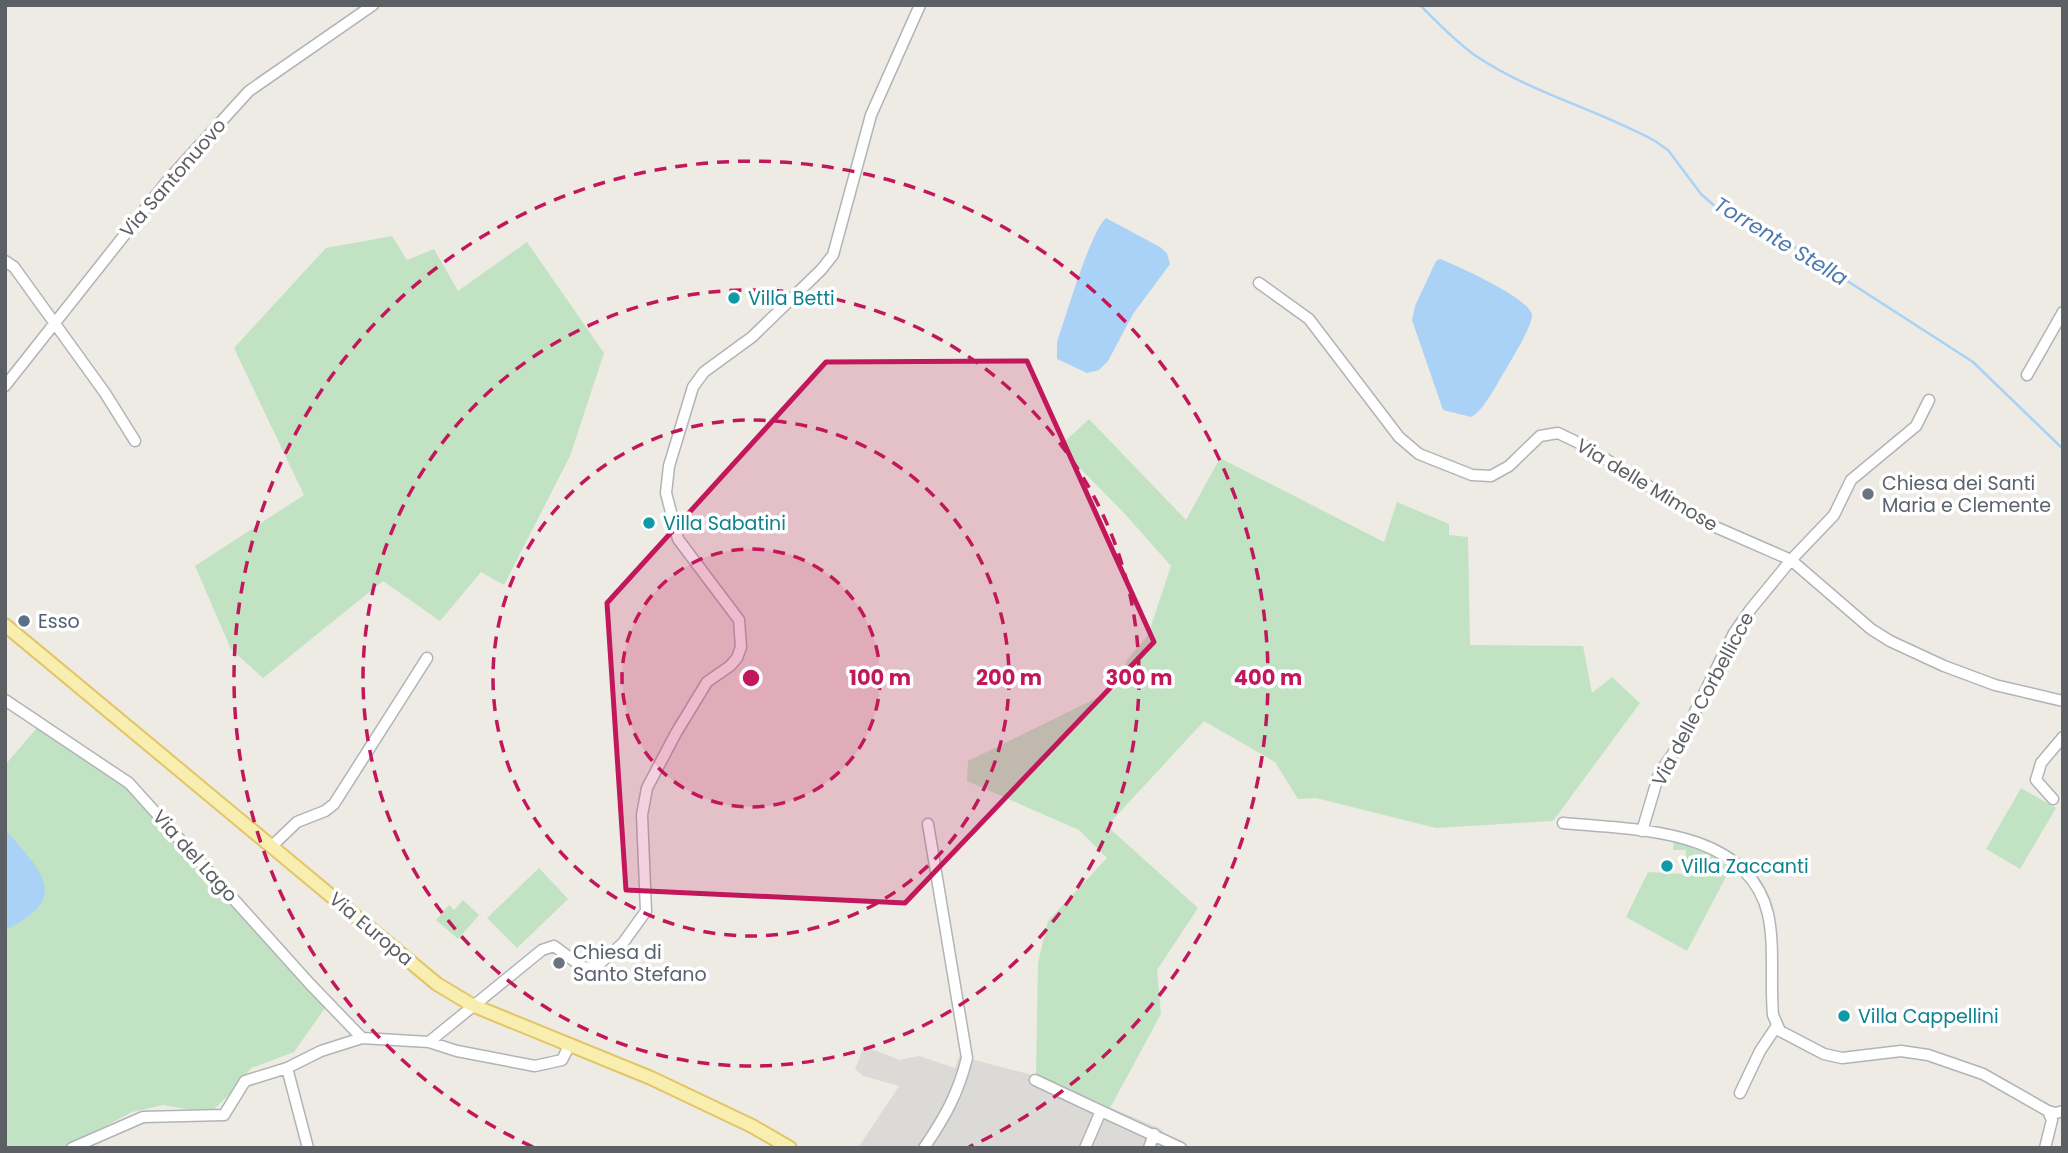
<svg xmlns="http://www.w3.org/2000/svg" width="2068" height="1153" viewBox="0 0 2068 1153" font-family="Poppins,sans-serif">
  <style>
    .industrial { fill: #dcdad6 }
    .green { fill: #c2e2c4 }
    .water { fill: #aad2f6 }
    .lines { fill: none; stroke-linecap: round; stroke-linejoin: round }
    .stream { stroke: #aad2f6; stroke-width: 2.5 }
    .minor-casing { stroke: #b1b4b7; stroke-width: 13 }
    .major-casing { stroke: #e3c566; stroke-width: 16 }
    .minor { stroke: #fff; stroke-width: 10 }
    .major { stroke: #f7eeaf; stroke-width: 12 }
    .marked { fill: #c2185b; fill-opacity: 0.2; stroke: #c2185b; stroke-width: 5; stroke-linejoin: round }
    .ring { fill: none; stroke: #c2185b; stroke-width: 3.5; stroke-dasharray: 12 9 }
    .culture-dot { fill: #0f9aa8; stroke: #fff; stroke-width: 2.5 }
    .worship-dot { fill: #6b7280; stroke: #fff; stroke-width: 2.5 }
    .service-dot { fill: #5c6f8a; stroke: #fff; stroke-width: 2.5 }
    .labels { text-anchor: middle; dominant-baseline: central; stroke-width: 7; stroke-linejoin: round; paint-order: stroke }
    .street-label { font-size: 19px; fill: #5c5f63; stroke: #fff }
    .culture-label { font-size: 19px; fill: #0d838f; stroke: #fff; text-anchor: start }
    .worship-label { font-size: 19px; fill: #5b616d; stroke: #fff; text-anchor: start }
    .service-label { font-size: 19px; fill: #4e5e75; stroke: #fff; text-anchor: start }
    .water-label { font-size: 21px; font-style: italic; fill: #4c79af; stroke: #fff }
    .centre { fill: #c2185b; stroke: #fff; stroke-width: 3.5 }
    .ring-label { font-size: 21px; text-anchor: middle; font-weight: bold; fill: #c2185b; stroke: #fff; stroke-width: 7; stroke-linejoin: round; paint-order: stroke }
  </style>
  <rect width="100%" height="100%" fill="#edebe4"/>
  <path class="industrial" d="M 864,1046 L 900,1060 L 919,1056 L 955,1068 L 959,1056 L 1036,1076 L 1163,1130 L 1158,1148 L 858,1148 L 899,1086 L 863,1076 L 855,1069 Z"/>
  <path class="green" d="M 392,236 L 407,260 L 434,249 L 458,291 L 527,242 L 604,353 L 570,456 L 504,585 L 481,572 L 440,621 L 383,581 L 263,678 L 231,649 L 195,566 L 304,495 L 234,348 L 326,248 Z
    M 1089,419 L 1186,520 L 1220,458 L 1384,542 L 1397,502 L 1449,524 L 1449,535 L 1468,537 L 1470,645 L 1583,646 L 1592,693 L 1612,677 L 1640,703 L 1553,821 L 1436,828 L 1316,798 L 1298,799 L 1275,762 L 1204,721 L 1107,826 L 1198,908 L 1157,970 L 1161,1014 L 1110,1108 L 1036,1076 L 1038,963 L 1048,921 L 1107,858 L 1079,830 L 967,781 L 968,761 L 1121,686 L 1126,661 L 1148,635 L 1171,566 L 1125,514 L 1059,447 Z
    M 37,728 L 123,784 L 325,1008 L 294,1052 L 251,1068 L 233,1091 L 210,1113 L 163,1105 L 132,1112 L 64,1148 L 5,1148 L 5,765 Z
    M 2021,788 L 2056,808 L 2020,869 L 1986,849 Z
    M 1674,840 L 1704,847 L 1731,867 L 1687,951 L 1626,917 L 1648,872 L 1684,874 L 1686,850 L 1673,850 Z
    M 539,868 L 568,899 L 517,948 L 487,918 Z
    M 463,900 L 479,915 L 458,939 L 436,920 L 449,905 L 454,910 Z"/>
  <path class="water" d="M 1106,218 L 1160,247 L 1167,253 L 1170,264 L 1133,314 L 1108,361 L 1099,370 L 1087,373 L 1057,359 L 1057,342 C 1066,317 1090,232 1106,218 Z
    M 1440,259 C 1456,265 1531,299 1532,315 C 1532,327 1512,358 1506,369 C 1498,382 1483,412 1471,417 L 1443,410 L 1412,320 L 1415,306 L 1436,261 Z
    M 5,829 C 41,872 73,897 5,930 Z"/>
  <g class="lines">
    <path class="stream" d="M 1420,5 C 1438,23 1455,41 1476,56 C 1531,93 1597,109 1655,141 L 1668,150 L 1701,194 L 1717,208 L 1787,242 L 1973,362 L 2063,449"/>
    <g class="minor-casing">
      <path id="minor" d="M 5,261 L 14,267 L 105,393 L 135,441
        M 1259,283 L 1309,319 L 1399,437 L 1419,454 L 1472,475 L 1491,476 L 1509,466 L 1540,436 L 1558,433 L 1583,445 L 1711,525 L 1791,560 L 1834,515 L 1851,480 L 1916,426 L 1929,400
        M 2027,375 L 2063,312
        M 5,386 L 168,180 L 249,91 L 373,5
        M 5,700 L 129,783 L 310,984 L 362,1038
        M 2053,799 L 2036,780 L 2041,763 L 2063,737
        M 1563,823 C 1633,830 1747,827 1768,914 C 1775,946 1770,982 1773,1015 L 1780,1031 L 1824,1054 L 1842,1058 L 1901,1051 L 1928,1055 L 1983,1074 L 2048,1111 L 2056,1113 L 2063,1111
        M 1642,831 L 1659,774 L 1674,752 L 1695,712 L 1734,633 L 1750,610 L 1791,560 L 1871,629 L 1890,641 L 1944,666 L 1995,685 L 2063,701
        M 271,847 L 297,822 L 325,811 L 334,804 L 427,658
        M 429,1042 L 542,950 L 554,946 L 581,966 L 588,968 L 597,966 L 623,943 L 646,911 L 642,815 L 647,788 L 676,733 L 707,682 L 730,666 L 737,658 L 741,647 L 739,620 L 678,539 L 666,493 L 669,466 L 693,387 L 704,372 L 752,337 L 821,270 L 833,255 L 871,115 L 920,5
        M 287,1068 L 308,1148
        M 1035,1080 L 1101,1111
        M 1740,1093 L 1760,1051 L 1776,1027
        M 72,1148 L 143,1117 L 224,1115 L 245,1081 L 287,1068 L 321,1051 L 362,1038 L 429,1042 L 457,1051 L 535,1066 L 562,1060 L 570,1044
        M 924,1148 C 945,1117 958,1094 967,1058 L 928,824
        M 1085,1148 L 1101,1111 L 1181,1148
        M 1149,1148 L 1154,1134
        M 2045,1148 L 2052,1120 L 2048,1111"/>
    </g>
    <g class="major-casing">
      <path id="major" d="M 5,625 L 437,984 L 472,1005 L 651,1078 L 752,1126 L 790,1148"/>
    </g>
    <use href="#minor" class="minor"/>
    <use href="#major" class="major"/>
  </g>
  <path class="marked" d="M 1027,361 L 1154,642 L 905,903 L 626,890 L 607,603 L 826,362 Z"/>
  <circle cx="751" cy="678" r="129" fill="#c2185b" fill-opacity=".12"/>
  <g class="ring">
    <circle cx="751" cy="678" r="129"/>
    <circle cx="751" cy="678" r="258"/>
    <circle cx="751" cy="678" r="388"/>
    <path d="M533 1147A517 517 0 1 1 969 1147"/>
  </g>
  <g class="culture-dot">
    <circle cx="734" cy="298" r="7"/>
    <circle cx="649" cy="523" r="7"/>
    <circle cx="1667" cy="866" r="7"/>
    <circle cx="1844" cy="1016" r="7"/>
  </g>
  <g class="worship-dot">
    <circle cx="1868" cy="494" r="7"/>
    <circle cx="559" cy="963" r="7"/>
  </g>
  <circle class="service-dot" cx="24" cy="621" r="7"/>
  <g class="labels">
    <g class="street-label">
      <text transform="translate(173 178) rotate(-49)">Via Santonuovo</text>
      <text transform="translate(1647 485) rotate(31)">Via delle Mimose</text>
      <text transform="translate(1703 699) rotate(-62)">Via delle Corbellicce</text>
      <text transform="translate(195 856) rotate(48)">Via del Lago</text>
      <text transform="translate(371 929) rotate(40)">Via Europa</text>
    </g>
    <g class="culture-label">
      <text x="748" y="298">Villa Betti</text>
      <text x="663" y="523">Villa Sabatini</text>
      <text x="1681" y="866">Villa Zaccanti</text>
      <text x="1858" y="1016">Villa Cappellini</text>
    </g>
    <g class="worship-label">
      <text x="1882" y="483">Chiesa dei Santi<tspan x="1882" dy="22">Maria e Clemente</tspan></text>
      <text x="573" y="952">Chiesa di<tspan x="573" dy="22">Santo Stefano</tspan></text>
    </g>
    <g class="service-label">
      <text x="38" y="621">Esso</text>
    </g>
    <g class="water-label">
      <text transform="translate(1781 241) rotate(31)">Torrente Stella</text>
    </g>
  </g>
  <circle cx="751" cy="678" r="10" class="centre"/>
  <g class="ring-label">
    <text x="880" y="685">100 m</text>
    <text x="1009" y="685">200 m</text>
    <text x="1139" y="685">300 m</text>
    <text x="1268" y="685">400 m</text>
  </g>
  <rect width="2068" height="1153" fill="none" stroke="#5c5f63" stroke-width="14"/>
</svg>
